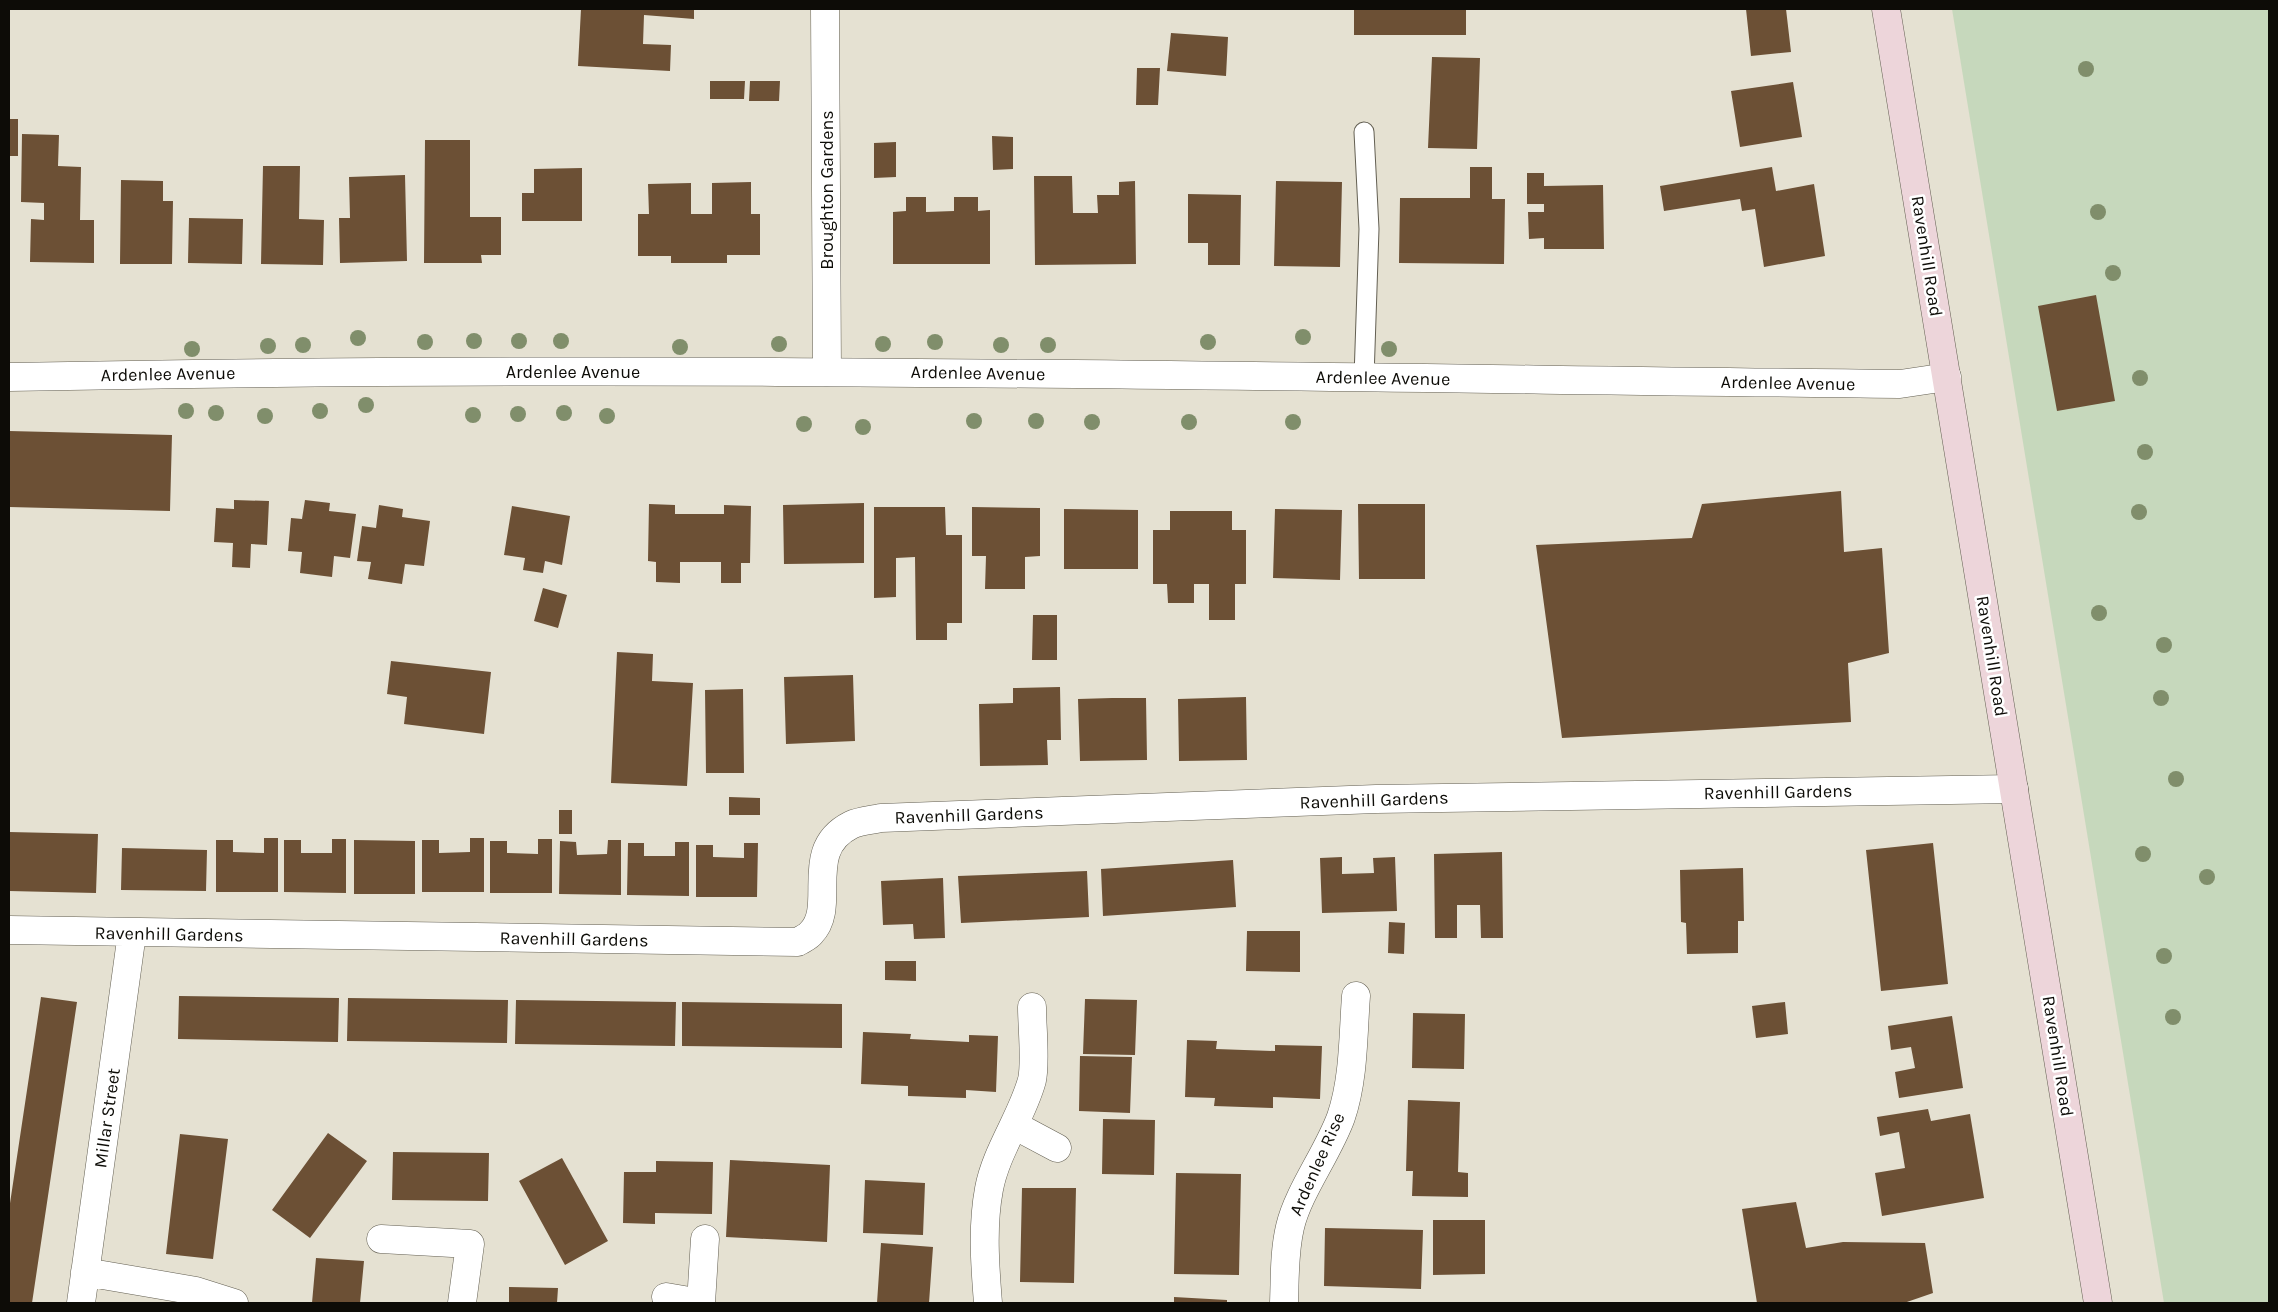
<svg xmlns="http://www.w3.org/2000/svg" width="2278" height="1312" viewBox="0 0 2278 1312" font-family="Karla,sans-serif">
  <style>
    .green { fill: #c6d8bc }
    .building { fill: #6c5035 }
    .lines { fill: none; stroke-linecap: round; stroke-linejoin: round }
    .service-casing { stroke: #635f52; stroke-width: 21 }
    .minor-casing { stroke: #635f52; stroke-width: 29 }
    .tertiary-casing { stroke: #635f52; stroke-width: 29 }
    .secondary-casing { stroke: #635f52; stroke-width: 29 }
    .service { stroke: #fff; stroke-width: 19 }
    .minor { stroke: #fff; stroke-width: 28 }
    .tertiary { stroke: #fff; stroke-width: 28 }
    .secondary { stroke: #edd5da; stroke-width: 28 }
    .tree { fill: #808e6b }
    .labels { text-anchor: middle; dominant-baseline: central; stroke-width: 5; stroke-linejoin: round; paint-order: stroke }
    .street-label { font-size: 18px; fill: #0d0c07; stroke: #fff }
  </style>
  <rect width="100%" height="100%" fill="#e5e1d2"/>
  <path class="green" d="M 1952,9 L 2269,9 L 2269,1303 L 2164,1303 Z"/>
  <path class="building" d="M 581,9 L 694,9 L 694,19 L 644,15 L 643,44 L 671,45 L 670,71 L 578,66 Z
    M 1354,9 L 1466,9 L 1466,35 L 1354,35 Z
    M 1746,9 L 1786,9 L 1791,52 L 1751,56 Z
    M 1171,33 L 1228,37 L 1226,76 L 1167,71 Z
    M 1432,57 L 1480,58 L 1477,149 L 1428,148 Z
    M 1137,68 L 1160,68 L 1158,105 L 1136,105 Z
    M 710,81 L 745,81 L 744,99 L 710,99 Z
    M 750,81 L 780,81 L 779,101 L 749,101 Z
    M 1793,82 L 1802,137 L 1740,147 L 1731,91 Z
    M 9,119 L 18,119 L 18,156 L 9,156 Z
    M 22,134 L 59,135 L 58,166 L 81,167 L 80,220 L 94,220 L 94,263 L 30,262 L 31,219 L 44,220 L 44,203 L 21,202 Z
    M 992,136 L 1013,137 L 1013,169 L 993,170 Z
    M 425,140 L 470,140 L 470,217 L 501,217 L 501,255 L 481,255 L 482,263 L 424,263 Z
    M 896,142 L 896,177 L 874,178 L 874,143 Z
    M 263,166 L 300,166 L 299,219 L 324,220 L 323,265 L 261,264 Z
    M 1470,167 L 1492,167 L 1492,199 L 1505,199 L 1504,264 L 1399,263 L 1400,198 L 1470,198 Z
    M 1772,167 L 1776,191 L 1814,184 L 1825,256 L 1764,267 L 1755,209 L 1742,211 L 1740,199 L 1664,211 L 1660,186 Z
    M 582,168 L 582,221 L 522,221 L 522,193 L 534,193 L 534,169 Z
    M 1527,173 L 1544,173 L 1544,186 L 1603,185 L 1604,249 L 1544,249 L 1544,238 L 1529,239 L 1528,212 L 1544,212 L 1544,204 L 1527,204 Z
    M 405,175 L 407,261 L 340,263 L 339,218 L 350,218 L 349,177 Z
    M 1034,176 L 1072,176 L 1073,213 L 1098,213 L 1097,195 L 1119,195 L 1119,182 L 1135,181 L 1136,264 L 1035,265 Z
    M 121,180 L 163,181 L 163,201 L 173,201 L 172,264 L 120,264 Z
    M 1276,181 L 1342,182 L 1340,267 L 1274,266 Z
    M 751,182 L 751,214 L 760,214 L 760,255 L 727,255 L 727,263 L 671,263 L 671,256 L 638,256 L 638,214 L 649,214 L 648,184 L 691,183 L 691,214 L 712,214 L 712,183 Z
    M 1188,194 L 1241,195 L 1240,265 L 1208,265 L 1208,243 L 1188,243 Z
    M 906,197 L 926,197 L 926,212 L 954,211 L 954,197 L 978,197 L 978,211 L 990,210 L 990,264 L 893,264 L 893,212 L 906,211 Z
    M 189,218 L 243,219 L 242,264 L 188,263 Z
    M 2096,295 L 2115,401 L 2057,411 L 2038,306 Z
    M 9,431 L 172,435 L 170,511 L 9,507 Z
    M 1841,491 L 1844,552 L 1882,548 L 1889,653 L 1848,663 L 1851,722 L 1562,738 L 1536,545 L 1692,538 L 1702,504 Z
    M 234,500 L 269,501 L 267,545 L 251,544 L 250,568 L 232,567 L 233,543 L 214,542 L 216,508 L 234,509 Z
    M 305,500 L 330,503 L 329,511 L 356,514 L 350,558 L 334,556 L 332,577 L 300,573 L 302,552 L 288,551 L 291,518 L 302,519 Z
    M 864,503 L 864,563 L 784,564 L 783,505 Z
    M 649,504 L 675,505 L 675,514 L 724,514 L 724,505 L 751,506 L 750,563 L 741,563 L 741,583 L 721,583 L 721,562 L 680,562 L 680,583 L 656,582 L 656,562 L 648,561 Z
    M 1358,504 L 1425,504 L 1425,579 L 1359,579 Z
    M 379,505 L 403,509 L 402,517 L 430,521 L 424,566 L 405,564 L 402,584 L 368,579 L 371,562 L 357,561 L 362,526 L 376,528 Z
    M 512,506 L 570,516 L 562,565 L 545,561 L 543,573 L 523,570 L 525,558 L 504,555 Z
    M 874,507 L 945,507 L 946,535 L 962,535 L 962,623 L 947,623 L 947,640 L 916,640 L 915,557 L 896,558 L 896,597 L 874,598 Z
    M 972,507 L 1040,508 L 1040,556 L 1025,557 L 1025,589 L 985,589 L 986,556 L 972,556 Z
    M 1064,509 L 1138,510 L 1138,569 L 1064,569 Z
    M 1275,509 L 1342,510 L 1340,580 L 1273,578 Z
    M 1170,511 L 1232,511 L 1232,530 L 1246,530 L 1246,584 L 1235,584 L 1235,620 L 1209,620 L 1209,584 L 1194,584 L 1194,603 L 1168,603 L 1167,584 L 1153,584 L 1153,530 L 1170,530 Z
    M 543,588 L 567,595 L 558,628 L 534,621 Z
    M 1033,615 L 1057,615 L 1057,660 L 1032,660 Z
    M 617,652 L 653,654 L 652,681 L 693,683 L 687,786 L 611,783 Z
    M 391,661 L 491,672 L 484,734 L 404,724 L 407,697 L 387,694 Z
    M 853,675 L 855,741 L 786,744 L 784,677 Z
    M 1060,687 L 1061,740 L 1047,740 L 1048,765 L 980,766 L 979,704 L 1013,703 L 1013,688 Z
    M 743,689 L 744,773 L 706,773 L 705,690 Z
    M 1246,697 L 1247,760 L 1179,761 L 1178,699 Z
    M 1112,698 L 1146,698 L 1147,760 L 1080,761 L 1078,699 Z
    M 729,797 L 760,798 L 760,815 L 729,815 Z
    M 559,810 L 572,810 L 572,834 L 559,834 Z
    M 9,832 L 98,834 L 96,893 L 9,891 Z
    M 264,838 L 278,838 L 278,892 L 216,892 L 216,840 L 233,840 L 233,852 L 264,853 Z
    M 470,838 L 484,838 L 484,892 L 422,892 L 422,840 L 439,840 L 439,853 L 470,852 Z
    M 332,839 L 346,839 L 346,893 L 284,892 L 284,840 L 301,840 L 301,853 L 332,853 Z
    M 538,839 L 552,839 L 552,893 L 490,893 L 490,841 L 507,841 L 507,853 L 538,854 Z
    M 354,840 L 415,841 L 415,894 L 354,894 Z
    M 608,840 L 621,840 L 621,895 L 559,894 L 560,841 L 576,842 L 577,855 L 607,854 Z
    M 675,842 L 689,842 L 689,896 L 627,895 L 628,843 L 644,843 L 644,856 L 675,856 Z
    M 744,843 L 758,843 L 757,897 L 696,897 L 696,845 L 713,845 L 713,857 L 744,858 Z
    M 1933,843 L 1948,984 L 1881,991 L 1866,850 Z
    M 122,848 L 207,850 L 206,891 L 121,890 Z
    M 1502,852 L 1503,938 L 1481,938 L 1480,905 L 1457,905 L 1457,938 L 1435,938 L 1434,854 Z
    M 1342,857 L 1342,874 L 1374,873 L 1373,858 L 1395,857 L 1397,911 L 1322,913 L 1320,858 Z
    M 1233,860 L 1236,907 L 1103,916 L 1101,869 Z
    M 1743,868 L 1744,921 L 1738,921 L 1738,953 L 1687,954 L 1686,923 L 1681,922 L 1680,870 Z
    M 1087,871 L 1089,917 L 961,923 L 958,876 Z
    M 943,878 L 945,938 L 914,939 L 913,924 L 883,925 L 881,881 Z
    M 1389,922 L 1405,923 L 1404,954 L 1388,953 Z
    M 1247,931 L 1300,931 L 1300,972 L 1246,971 Z
    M 885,961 L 916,961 L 916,981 L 885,980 Z
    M 179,996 L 339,998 L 338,1042 L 178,1039 Z
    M 41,997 L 77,1002 L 32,1303 L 9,1303 L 9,1210 Z
    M 348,998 L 508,1000 L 507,1043 L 347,1041 Z
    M 1085,999 L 1137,1000 L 1135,1055 L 1083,1054 Z
    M 516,1000 L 676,1002 L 675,1046 L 515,1044 Z
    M 682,1002 L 842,1004 L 842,1048 L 682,1046 Z
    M 1785,1002 L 1788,1034 L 1756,1038 L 1752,1006 Z
    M 1413,1013 L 1465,1014 L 1464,1069 L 1412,1068 Z
    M 1952,1016 L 1963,1088 L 1899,1098 L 1895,1072 L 1915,1068 L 1911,1047 L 1891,1050 L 1888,1026 Z
    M 863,1032 L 911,1034 L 910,1039 L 969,1042 L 969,1035 L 998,1036 L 996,1092 L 966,1090 L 966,1098 L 908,1096 L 908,1086 L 861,1084 Z
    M 1187,1040 L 1217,1041 L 1216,1049 L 1275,1051 L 1275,1045 L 1322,1046 L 1320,1099 L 1273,1097 L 1273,1108 L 1214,1106 L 1215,1098 L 1185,1097 Z
    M 1080,1056 L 1132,1057 L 1130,1113 L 1079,1111 Z
    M 1408,1100 L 1460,1102 L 1458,1172 L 1468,1173 L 1468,1197 L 1412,1196 L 1413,1171 L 1406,1171 Z
    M 1928,1109 L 1931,1121 L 1970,1114 L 1984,1198 L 1882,1216 L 1875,1173 L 1905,1168 L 1899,1132 L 1880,1136 L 1877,1117 Z
    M 1103,1119 L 1155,1120 L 1154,1175 L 1102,1174 Z
    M 328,1133 L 367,1161 L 310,1238 L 272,1210 Z
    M 180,1134 L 228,1139 L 213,1259 L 166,1254 Z
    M 393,1152 L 489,1153 L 488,1201 L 392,1200 Z
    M 562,1158 L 608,1241 L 565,1265 L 519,1181 Z
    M 730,1160 L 830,1165 L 827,1242 L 726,1237 Z
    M 656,1161 L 713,1162 L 712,1214 L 655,1213 L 655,1224 L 623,1223 L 624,1172 L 656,1172 Z
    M 1176,1173 L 1241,1174 L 1239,1275 L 1174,1274 Z
    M 865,1180 L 925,1183 L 923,1235 L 863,1233 Z
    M 1022,1188 L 1076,1188 L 1074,1283 L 1020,1282 Z
    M 1796,1202 L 1806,1248 L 1843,1242 L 1925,1243 L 1933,1293 L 1904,1303 L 1757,1303 L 1742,1209 Z
    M 1433,1220 L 1485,1220 L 1485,1274 L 1433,1275 Z
    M 1325,1228 L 1423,1230 L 1421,1289 L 1324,1286 Z
    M 881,1243 L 933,1247 L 929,1303 L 877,1303 Z
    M 316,1258 L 364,1261 L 360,1303 L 312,1303 Z
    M 509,1287 L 558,1288 L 557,1303 L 509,1303 Z
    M 1174,1297 L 1227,1300 L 1227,1303 L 1174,1303 Z"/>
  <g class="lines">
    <g class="service-casing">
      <path id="service" d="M 1364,378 L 1369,229 L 1364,132"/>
    </g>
    <g class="minor-casing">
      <path id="minor" d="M 825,9 L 827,372
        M 9,930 L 798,942 C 802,939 808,937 811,933 C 838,906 801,850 851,825 C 859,821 872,820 881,818 L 1376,799 L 2014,789
        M 1014,1125 L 1057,1148
        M 381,1239 L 470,1244 L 462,1303
        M 85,1272 L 196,1291 L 234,1303
        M 666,1297 L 701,1303
        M 81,1303 L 132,933
        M 701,1303 L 705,1239
        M 988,1303 C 985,1266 982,1226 989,1189 C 996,1151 1022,1117 1032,1080 C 1036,1062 1032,1027 1032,1007
        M 1284,1303 C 1285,1278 1284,1252 1290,1227 C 1298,1192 1328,1153 1341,1117 C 1354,1079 1353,1035 1356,996"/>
    </g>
    <g class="tertiary-casing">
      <path id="tertiary" d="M 9,377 C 639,364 1269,377 1900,384 L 1947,377"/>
    </g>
    <g class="secondary-casing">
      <path id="secondary" d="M 1886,9 L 2098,1303"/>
    </g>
    <use href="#service" class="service"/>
    <use href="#minor" class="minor"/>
    <use href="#tertiary" class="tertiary"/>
    <use href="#secondary" class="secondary"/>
  </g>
  <g class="tree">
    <circle cx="2086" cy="69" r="8"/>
    <circle cx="2098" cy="212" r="8"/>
    <circle cx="2113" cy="273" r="8"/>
    <circle cx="1303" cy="337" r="8"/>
    <circle cx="358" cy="338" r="8"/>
    <circle cx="474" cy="341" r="8"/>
    <circle cx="519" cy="341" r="8"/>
    <circle cx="561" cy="341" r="8"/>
    <circle cx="425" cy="342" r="8"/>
    <circle cx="935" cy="342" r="8"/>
    <circle cx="1208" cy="342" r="8"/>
    <circle cx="779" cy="344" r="8"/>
    <circle cx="883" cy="344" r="8"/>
    <circle cx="303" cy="345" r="8"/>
    <circle cx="1001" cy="345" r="8"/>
    <circle cx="1048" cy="345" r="8"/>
    <circle cx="268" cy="346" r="8"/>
    <circle cx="680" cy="347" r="8"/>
    <circle cx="192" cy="349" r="8"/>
    <circle cx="1389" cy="349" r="8"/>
    <circle cx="2140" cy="378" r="8"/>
    <circle cx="366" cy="405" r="8"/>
    <circle cx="186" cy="411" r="8"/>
    <circle cx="320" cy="411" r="8"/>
    <circle cx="216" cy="413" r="8"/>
    <circle cx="564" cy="413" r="8"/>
    <circle cx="518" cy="414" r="8"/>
    <circle cx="473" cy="415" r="8"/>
    <circle cx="265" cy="416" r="8"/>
    <circle cx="607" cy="416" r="8"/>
    <circle cx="974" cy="421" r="8"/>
    <circle cx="1036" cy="421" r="8"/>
    <circle cx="1092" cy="422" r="8"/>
    <circle cx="1189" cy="422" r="8"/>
    <circle cx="1293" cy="422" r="8"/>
    <circle cx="804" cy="424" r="8"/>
    <circle cx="863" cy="427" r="8"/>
    <circle cx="2145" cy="452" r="8"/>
    <circle cx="2139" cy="512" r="8"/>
    <circle cx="2099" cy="613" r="8"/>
    <circle cx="2164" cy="645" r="8"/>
    <circle cx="2161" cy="698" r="8"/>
    <circle cx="2176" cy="779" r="8"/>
    <circle cx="2143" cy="854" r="8"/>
    <circle cx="2207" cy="877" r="8"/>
    <circle cx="2164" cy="956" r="8"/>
    <circle cx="2173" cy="1017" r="8"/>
  </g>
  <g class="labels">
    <g class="street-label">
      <text transform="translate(827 190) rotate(-90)">Broughton Gardens</text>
      <text transform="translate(1927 256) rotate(81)">Ravenhill Road</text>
      <text x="573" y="372">Ardenlee Avenue</text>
      <text transform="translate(978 373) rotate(1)">Ardenlee Avenue</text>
      <text transform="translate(168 374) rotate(-1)">Ardenlee Avenue</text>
      <text transform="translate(1383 378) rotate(1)">Ardenlee Avenue</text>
      <text transform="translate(1788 383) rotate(1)">Ardenlee Avenue</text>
      <text transform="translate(1992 656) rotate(81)">Ravenhill Road</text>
      <text transform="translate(1778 792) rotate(-1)">Ravenhill Gardens</text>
      <text transform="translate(1374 800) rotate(-2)">Ravenhill Gardens</text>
      <text transform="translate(969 815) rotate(-2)">Ravenhill Gardens</text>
      <text transform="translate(169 934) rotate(1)">Ravenhill Gardens</text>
      <text transform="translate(574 939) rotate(1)">Ravenhill Gardens</text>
      <text transform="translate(2058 1056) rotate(81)">Ravenhill Road</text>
      <text transform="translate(107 1118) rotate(-82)">Millar Street</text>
      <text transform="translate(1317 1164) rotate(-66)">Ardenlee Rise</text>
    </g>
  </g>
  <rect width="2278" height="1312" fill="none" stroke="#0d0c07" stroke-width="20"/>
</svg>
